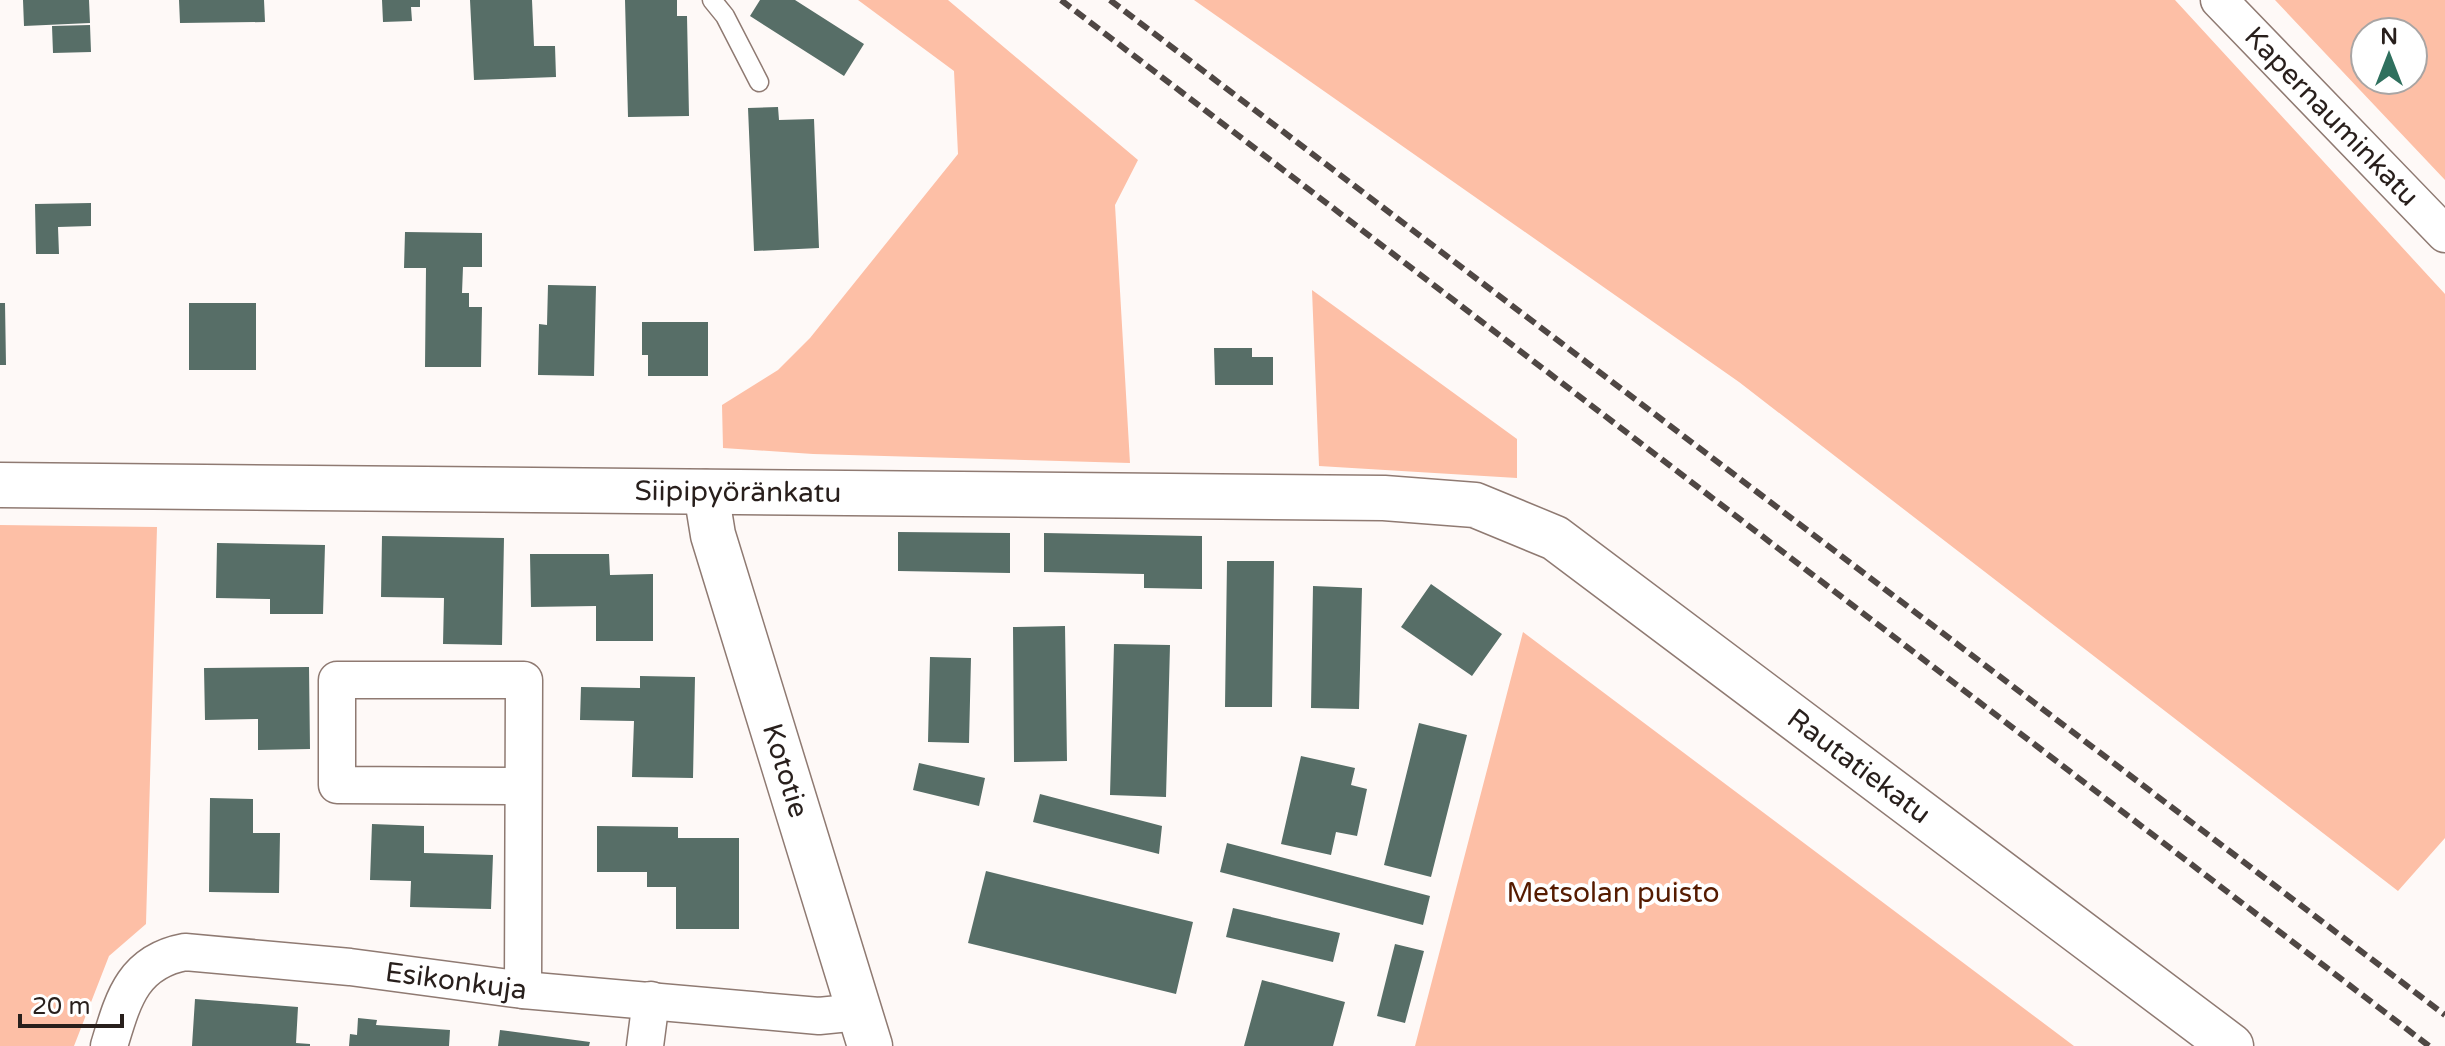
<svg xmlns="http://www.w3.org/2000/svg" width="2445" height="1046" viewBox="0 0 2445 1046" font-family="'Varela Round',sans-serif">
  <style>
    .green { fill: #fdbfa6; fill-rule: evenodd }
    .building { fill: #576e67 }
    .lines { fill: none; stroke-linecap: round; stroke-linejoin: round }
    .service-casing { stroke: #8f7a72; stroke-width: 21 }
    .minor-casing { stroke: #8f7a72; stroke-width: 39 }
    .tertiary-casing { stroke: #8f7a72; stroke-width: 47 }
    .service { stroke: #fff; stroke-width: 18 }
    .minor { stroke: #fff; stroke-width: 36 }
    .tertiary { stroke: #fff; stroke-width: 44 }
    .rail { stroke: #4f4744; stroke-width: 6; stroke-dasharray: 12 6; stroke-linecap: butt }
    .labels { text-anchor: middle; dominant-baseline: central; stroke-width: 8; stroke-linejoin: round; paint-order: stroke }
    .street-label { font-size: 28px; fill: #281f1c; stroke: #fff }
    .park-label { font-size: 28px; fill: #551b00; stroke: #fff }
  </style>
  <rect width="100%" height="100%" fill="#fef9f7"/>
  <path class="green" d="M 858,0 L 948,0 L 1138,160 L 1115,205 L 1130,463 L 813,454 L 723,448 L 722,405 L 778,370 L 810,338 L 958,154 L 954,71 Z
    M 1194,0 L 2175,0 L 2445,294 L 2445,838 L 2398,891 L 1739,382 Z
    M 2275,0 L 2445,0 L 2445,180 ZM 2365,32 L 2413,32 L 2413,80 L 2365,80 Z
    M 1312,290 L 1517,439 L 1517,478 L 1319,466 Z
    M 0,525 L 157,527 L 146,924 L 109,956 L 74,1046 L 0,1046 Z
    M 1523,632 L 2074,1046 L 1415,1046 Z"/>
  <path class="building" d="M 23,0 L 89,0 L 90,23 L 24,26 Z
    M 179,0 L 264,0 L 265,22 L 180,23 Z
    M 382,0 L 420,0 L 420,7 L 411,7 L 412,21 L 383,22 Z
    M 470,0 L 532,0 L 534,46 L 555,46 L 556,77 L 474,80 Z
    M 625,0 L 677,0 L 677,16 L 687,16 L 689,116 L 628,117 Z
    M 760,0 L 795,0 L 864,44 L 844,76 L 750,16 Z
    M 90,25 L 91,52 L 53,53 L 52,26 Z
    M 778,107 L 779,120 L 814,119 L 819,248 L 754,251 L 748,108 Z
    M 91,203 L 91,226 L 58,227 L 59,254 L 36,254 L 35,204 Z
    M 405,232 L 482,233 L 482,267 L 463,267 L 462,293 L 469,293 L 469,307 L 482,307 L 481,367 L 425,367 L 426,268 L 404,268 Z
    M 548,285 L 596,286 L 594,376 L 538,375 L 539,324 L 547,325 Z
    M 0,303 L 5,303 L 6,365 L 0,365 Z
    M 189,303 L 256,303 L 256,370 L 189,370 Z
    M 642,322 L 708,322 L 708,376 L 648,376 L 648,355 L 642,355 Z
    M 1214,348 L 1252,348 L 1252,357 L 1273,357 L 1273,385 L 1215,385 Z
    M 898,532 L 1010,533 L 1010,573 L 898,571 Z
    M 1044,533 L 1202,536 L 1202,589 L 1144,588 L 1144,574 L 1044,572 Z
    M 382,536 L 504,538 L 502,645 L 443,644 L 444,598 L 381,597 Z
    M 217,543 L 325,545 L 323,614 L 270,614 L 270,599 L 216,598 Z
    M 530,554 L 609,554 L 610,575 L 653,574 L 653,641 L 596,641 L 596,606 L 531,607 Z
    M 1227,561 L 1274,561 L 1272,707 L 1225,707 Z
    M 1431,584 L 1502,634 L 1472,676 L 1401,627 Z
    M 1313,586 L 1362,588 L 1359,709 L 1311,708 Z
    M 1065,626 L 1067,761 L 1014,762 L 1013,627 Z
    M 1114,644 L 1170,645 L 1166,797 L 1110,795 Z
    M 930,657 L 971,658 L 969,743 L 928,742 Z
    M 309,667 L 310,749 L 258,750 L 258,719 L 205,720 L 204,668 Z
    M 640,676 L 695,677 L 693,778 L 632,777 L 634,721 L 580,720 L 581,687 L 640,688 Z
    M 1419,723 L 1467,735 L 1431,877 L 1384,865 Z
    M 1301,756 L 1355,768 L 1351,785 L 1367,789 L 1357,836 L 1336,832 L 1331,855 L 1281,844 Z
    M 919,763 L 985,778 L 979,806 L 913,790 Z
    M 1040,794 L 1162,826 L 1159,854 L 1033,822 Z
    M 210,798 L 253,799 L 253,833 L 280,833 L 279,893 L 209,892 Z
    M 372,824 L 424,826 L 424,853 L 493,855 L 491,909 L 410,907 L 411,881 L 370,880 Z
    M 597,826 L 678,827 L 678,838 L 739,838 L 739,929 L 676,929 L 676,887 L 647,887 L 647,872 L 597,872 Z
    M 1227,843 L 1430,896 L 1423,925 L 1220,872 Z
    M 986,871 L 1193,922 L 1176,994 L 968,943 Z
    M 1233,908 L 1340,933 L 1333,962 L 1226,937 Z
    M 1395,944 L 1424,951 L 1405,1023 L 1377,1016 Z
    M 1262,980 L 1345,1002 L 1333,1046 L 1244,1046 Z
    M 195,999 L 298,1007 L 296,1043 L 310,1044 L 310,1046 L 192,1046 Z
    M 358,1018 L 377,1020 L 376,1025 L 450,1030 L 449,1046 L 349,1046 L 350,1034 L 357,1035 Z
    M 500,1030 L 590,1042 L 589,1046 L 498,1046 Z"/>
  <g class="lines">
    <g class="service-casing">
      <path id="service" d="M 712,0 L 725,16 L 759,82"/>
    </g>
    <g class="minor-casing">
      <g id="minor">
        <path id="s1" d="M 2219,0 L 2445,234"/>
        <path d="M 523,990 L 524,680 L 337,680 L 337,785 L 523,786"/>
        <path id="s2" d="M 109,1046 C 123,1000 132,962 185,952 L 350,967 L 523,990 L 819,1016 L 859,1012"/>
        <path d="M 645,1046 L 651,1000"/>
      </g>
    </g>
    <g class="tertiary-casing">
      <g id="tertiary">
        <path id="s3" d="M 0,485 L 1384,498 L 1475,505 L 1555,538 L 2231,1046"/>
        <path id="s4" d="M 706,492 L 713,535 L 870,1046"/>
      </g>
    </g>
    <use href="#service" class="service"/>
    <use href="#minor" class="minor"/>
    <use href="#tertiary" class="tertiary"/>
    <path class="rail" d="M 1061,0 L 2429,1046
      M 1110,0 L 2445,1015"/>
  </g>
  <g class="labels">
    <g class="street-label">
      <text stroke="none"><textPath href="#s1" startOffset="162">Kapernauminkatu</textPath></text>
      <text stroke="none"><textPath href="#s3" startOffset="738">Siipipyöränkatu</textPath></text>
      <text stroke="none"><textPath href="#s3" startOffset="1942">Rautatiekatu</textPath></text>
      <text stroke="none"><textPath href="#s4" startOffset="290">Kototie</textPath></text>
      <text stroke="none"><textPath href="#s2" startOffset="402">Esikonkuja</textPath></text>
    </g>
    <g class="park-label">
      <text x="1613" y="893">Metsolan puisto</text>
    </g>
  </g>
  <g transform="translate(2389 56)"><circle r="38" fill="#ffffff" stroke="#a9a5a4" stroke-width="2"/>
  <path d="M0-6L14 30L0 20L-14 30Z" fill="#2f705e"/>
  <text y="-12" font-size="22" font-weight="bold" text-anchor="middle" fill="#281f1c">N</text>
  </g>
  <path d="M20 1014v12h102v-12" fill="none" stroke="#281f1c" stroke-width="4"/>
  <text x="32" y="1014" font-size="24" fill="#281f1c" stroke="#ffffff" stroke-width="6" paint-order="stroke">20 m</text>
</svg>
